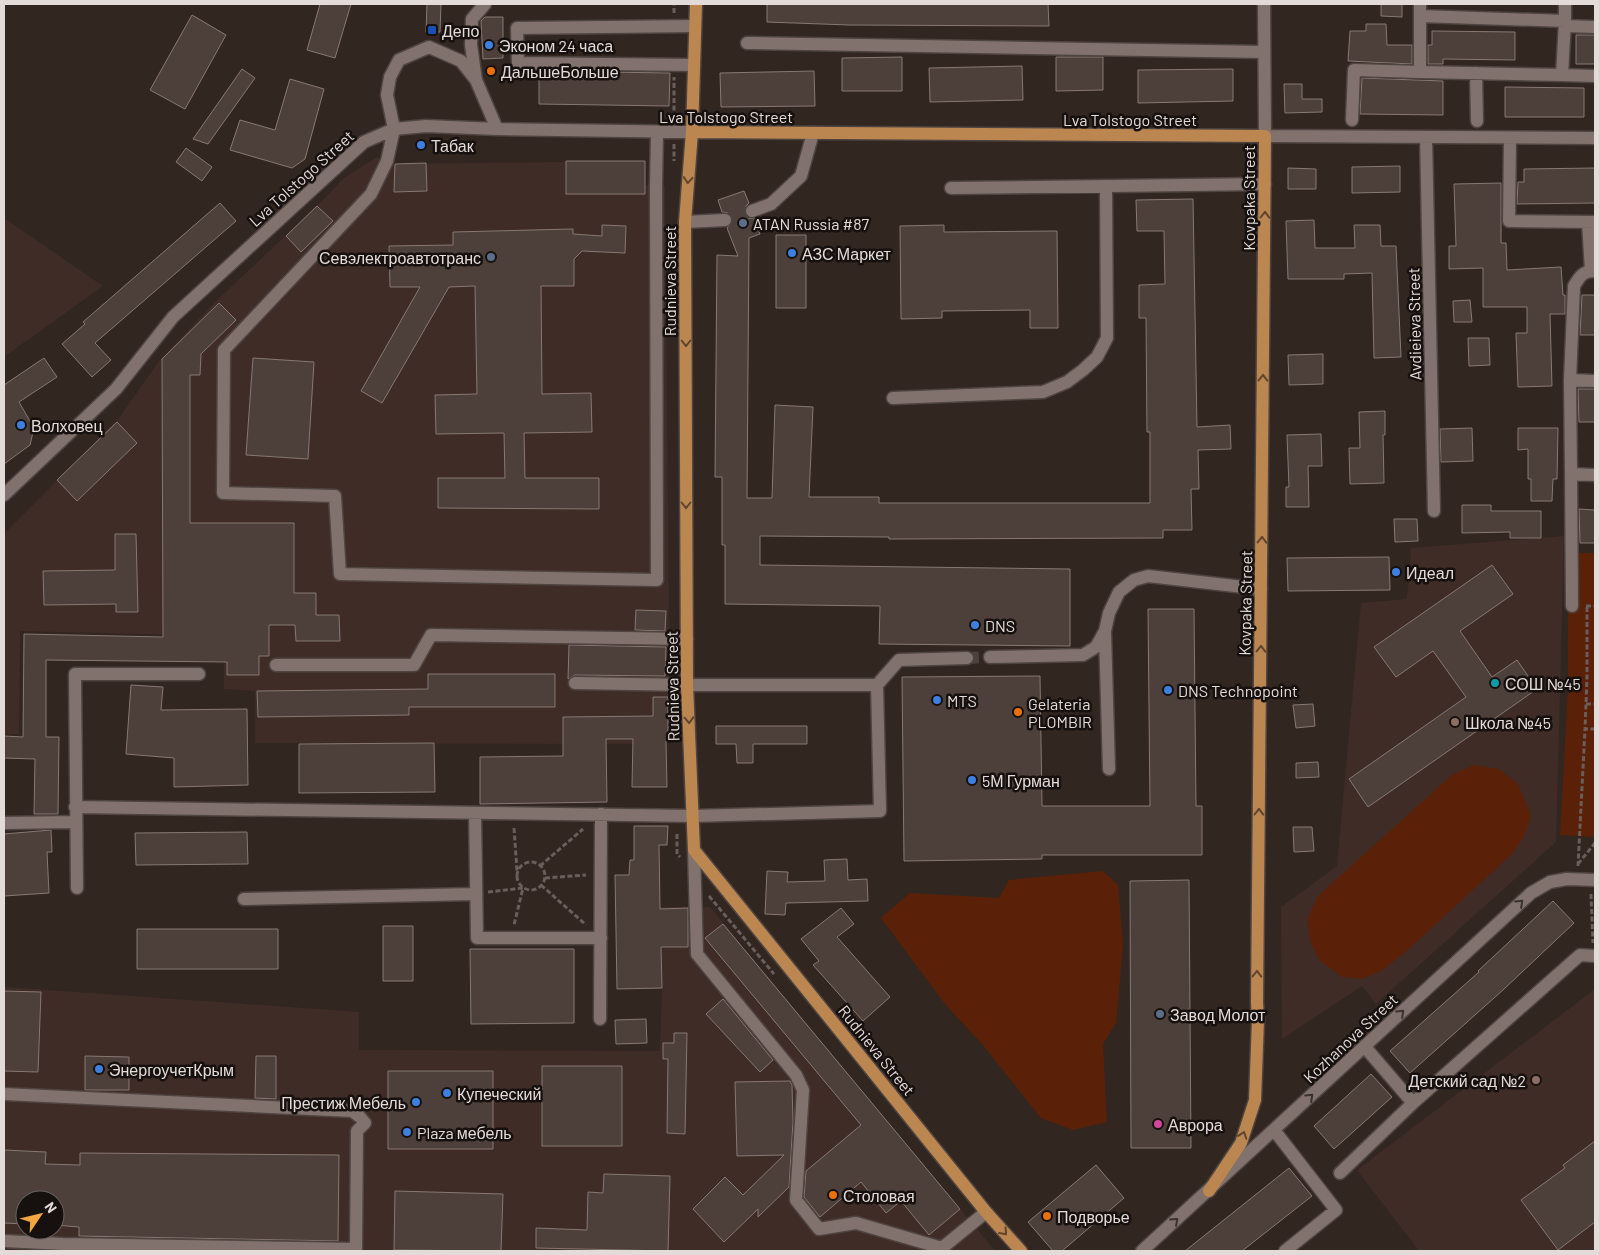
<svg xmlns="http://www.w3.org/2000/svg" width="1599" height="1255" viewBox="0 0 1599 1255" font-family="Barlow,sans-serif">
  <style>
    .built { fill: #3f2c26; fill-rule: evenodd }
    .green { fill: #5a2108 }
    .building { fill: #4d403b; stroke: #877872 }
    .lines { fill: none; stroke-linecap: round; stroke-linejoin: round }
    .minor-tunnel { stroke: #4d413c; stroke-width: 12; stroke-dasharray: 12 6; stroke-linecap: butt }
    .minor-casing { stroke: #4e4440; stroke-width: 15 }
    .major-casing { stroke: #4e4440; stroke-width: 15 }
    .path { stroke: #695e59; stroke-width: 3; stroke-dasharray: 5 2.5; stroke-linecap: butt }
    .minor { stroke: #81726d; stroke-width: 12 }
    .major { stroke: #bc8650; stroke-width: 12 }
    .oneway { stroke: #61452c }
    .oneway2 { stroke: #3b322f }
    .transit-dot { fill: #1a4fb4; stroke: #16100e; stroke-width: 2 }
    .shop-dot { fill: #3f7fe0; stroke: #16100e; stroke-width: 2 }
    .food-dot { fill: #e8710a; stroke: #16100e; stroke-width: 2 }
    .service-dot { fill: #5c6f8a; stroke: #16100e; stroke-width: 2 }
    .culture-dot { fill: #0f9aa8; stroke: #16100e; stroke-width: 2 }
    .education-dot { fill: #8d6e63; stroke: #16100e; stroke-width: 2 }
    .hotel-dot { fill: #d1479c; stroke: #16100e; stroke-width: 2 }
    .labels { text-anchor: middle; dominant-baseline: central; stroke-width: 5; stroke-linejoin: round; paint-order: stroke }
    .poi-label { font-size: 16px; fill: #e3dbd8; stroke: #16100e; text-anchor: start }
    .street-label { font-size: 16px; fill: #e3dbd8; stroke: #16100e }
  </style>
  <rect width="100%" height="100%" fill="#322621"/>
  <path class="built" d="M 377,157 L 394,164 L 645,161 L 645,185 L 665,186 L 669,632 L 669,742 L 630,744 L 255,743 L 255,691 L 224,689 L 224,636 L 20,631 L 19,734 L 4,734 L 4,534 L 119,418 L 159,361 L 215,302 L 317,206 L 344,178 Z
    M 4,218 L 103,286 L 4,357 Z
    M 1564,536 L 1556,842 L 1376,1004 L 1362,986 L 1282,1039 L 1281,907 L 1337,866 L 1361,603 L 1406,599 L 1408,590 L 1411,548 Z
    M 660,907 L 710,907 L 995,1251 L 4,1251 L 4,987 L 359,1012 L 359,1050 L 660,1051 L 662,988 ZM 25,1200 L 55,1200 L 55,1230 L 25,1230 Z
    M 1595,989 L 1595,1251 L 1419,1251 L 1357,1170 Z"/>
  <path class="green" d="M 1568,553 L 1595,553 L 1595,837 L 1560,835 L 1568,689 Z
    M 1474,765 L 1499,769 L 1518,784 L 1531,816 L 1524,837 L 1512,854 L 1410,948 L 1383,970 L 1363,979 L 1342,977 L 1319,960 L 1310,941 L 1307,919 L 1318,896 L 1452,775 Z
    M 1103,871 L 1118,885 L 1123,945 L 1116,1023 L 1103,1044 L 1107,1122 L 1073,1130 L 1041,1118 L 982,1044 L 945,1004 L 881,918 L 910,893 L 999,898 L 1009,880 Z"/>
  <path class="building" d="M 320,4 L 351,4 L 335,58 L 307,50 Z
    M 427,4 L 441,4 L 440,32 L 426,32 Z
    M 767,4 L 1048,4 L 1049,26 L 849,25 L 767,22 Z
    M 1381,4 L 1402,4 L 1402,17 L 1381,16 Z
    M 192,15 L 226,35 L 185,109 L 150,90 Z
    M 485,17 L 503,17 L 503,58 L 483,59 L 481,21 Z
    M 1366,24 L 1386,24 L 1387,45 L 1412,45 L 1412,64 L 1348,61 L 1350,31 L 1366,31 Z
    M 1432,31 L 1515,32 L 1515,60 L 1443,59 L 1443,64 L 1428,64 L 1428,45 L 1432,45 Z
    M 1576,35 L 1595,35 L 1595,64 L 1576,64 Z
    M 902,57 L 902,91 L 842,91 L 842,58 Z
    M 1056,57 L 1103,57 L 1103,90 L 1056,91 Z
    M 1022,66 L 1023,100 L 930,102 L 929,68 Z
    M 242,69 L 255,78 L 208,144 L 193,139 Z
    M 1233,69 L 1233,101 L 1138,103 L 1138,70 Z
    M 539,71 L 670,73 L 669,106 L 539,104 Z
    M 814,71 L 815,106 L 721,107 L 720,73 Z
    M 1362,78 L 1443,81 L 1443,115 L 1360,114 Z
    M 290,79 L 324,89 L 305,159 L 292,168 L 230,150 L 240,120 L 275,130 Z
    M 1284,84 L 1302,84 L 1302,99 L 1322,99 L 1322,112 L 1285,113 Z
    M 1505,87 L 1584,88 L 1584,117 L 1505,117 Z
    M 186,148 L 212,167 L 202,181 L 176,162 Z
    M 566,161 L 645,161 L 645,194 L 566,194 Z
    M 426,163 L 427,191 L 394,192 L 395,164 Z
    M 1400,166 L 1400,192 L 1352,193 L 1352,167 Z
    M 1288,168 L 1316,169 L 1316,189 L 1288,189 Z
    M 1595,168 L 1595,203 L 1517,204 L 1518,182 L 1524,182 L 1524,169 Z
    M 1501,183 L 1501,243 L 1506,243 L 1507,270 L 1561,267 L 1563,295 L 1565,295 L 1565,314 L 1550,314 L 1552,386 L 1518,387 L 1516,333 L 1527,333 L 1527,307 L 1483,307 L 1483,268 L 1449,269 L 1449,246 L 1456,246 L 1454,184 Z
    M 744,191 L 749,203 L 746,206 L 744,213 L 747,218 L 755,219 L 760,234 L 749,238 L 747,498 L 772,498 L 775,405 L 813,407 L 809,497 L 879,497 L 879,503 L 1150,503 L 1150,432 L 1147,432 L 1146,318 L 1139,318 L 1139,285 L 1165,284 L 1164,231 L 1137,231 L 1136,200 L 1193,199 L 1197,427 L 1230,425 L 1231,449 L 1198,450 L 1199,489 L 1191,489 L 1192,530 L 1163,530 L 1163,538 L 889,539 L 889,537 L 760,536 L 760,565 L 1070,569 L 1070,646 L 879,644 L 880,606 L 725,604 L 725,545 L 722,545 L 722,477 L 715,477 L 717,255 L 738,256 L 727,228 L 732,223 L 732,216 L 728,213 L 722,212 L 718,200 Z
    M 220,203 L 236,221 L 95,343 L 111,360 L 92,377 L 62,344 L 85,324 L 83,322 Z
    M 317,206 L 333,221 L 301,252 L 286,236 Z
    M 1314,220 L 1315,248 L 1355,248 L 1354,225 L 1380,225 L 1381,246 L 1396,246 L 1401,357 L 1374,358 L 1372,273 L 1344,274 L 1344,279 L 1288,279 L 1286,221 Z
    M 602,225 L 626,226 L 625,253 L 582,251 L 574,259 L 574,286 L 541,286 L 542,394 L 591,393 L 592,432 L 524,433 L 525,478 L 599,478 L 599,509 L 438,508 L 438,478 L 505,478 L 504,433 L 436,434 L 435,395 L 477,394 L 475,286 L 449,287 L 382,403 L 361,391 L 420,287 L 390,287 L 389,246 L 453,245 L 453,232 L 573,229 L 573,234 L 602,236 Z
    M 944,225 L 944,232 L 1057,231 L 1058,328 L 1030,328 L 1030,310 L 942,311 L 942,318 L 901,319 L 900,226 Z
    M 776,235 L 806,235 L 806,308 L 776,308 Z
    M 1582,295 L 1595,295 L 1595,335 L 1580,335 Z
    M 1470,300 L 1472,322 L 1454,322 L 1453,301 Z
    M 219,303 L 236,320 L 201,354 L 200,375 L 190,375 L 190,523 L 294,523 L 294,593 L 316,593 L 316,615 L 339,615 L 340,641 L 296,641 L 295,625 L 269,625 L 269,656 L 259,656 L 259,675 L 227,675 L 227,662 L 46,660 L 46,737 L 59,737 L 58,814 L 34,814 L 35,759 L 4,758 L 4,736 L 23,737 L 24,634 L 163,637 L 162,359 Z
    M 1468,338 L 1489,338 L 1490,365 L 1469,366 Z
    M 1323,354 L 1323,384 L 1289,385 L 1288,355 Z
    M 44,358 L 57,377 L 19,402 L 34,428 L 30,445 L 4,464 L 4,385 Z
    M 253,358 L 314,362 L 308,459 L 246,455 Z
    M 1578,389 L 1595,389 L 1595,422 L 1579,422 Z
    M 1385,411 L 1385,435 L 1383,435 L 1384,483 L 1350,484 L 1349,448 L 1360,448 L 1359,412 Z
    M 117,422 L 137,443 L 77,501 L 57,480 Z
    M 1472,428 L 1473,461 L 1441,462 L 1440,429 Z
    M 1518,428 L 1558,428 L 1557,479 L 1553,479 L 1552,501 L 1531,501 L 1531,479 L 1528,479 L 1528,449 L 1518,450 Z
    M 1321,434 L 1322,466 L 1308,466 L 1309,507 L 1286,507 L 1286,487 L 1289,487 L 1287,435 Z
    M 1462,505 L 1491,505 L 1491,511 L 1541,511 L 1541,538 L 1510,538 L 1510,532 L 1462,533 Z
    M 1579,509 L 1595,510 L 1595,543 L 1580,543 Z
    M 1394,519 L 1417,519 L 1418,541 L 1395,542 Z
    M 115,534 L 136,534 L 138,612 L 116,612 L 116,604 L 44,605 L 43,571 L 115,570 Z
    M 1389,557 L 1390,590 L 1288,591 L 1287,558 Z
    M 1492,565 L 1513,594 L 1460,631 L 1492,677 L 1517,660 L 1537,689 L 1368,807 L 1349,779 L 1466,697 L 1433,651 L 1396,677 L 1374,647 Z
    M 1148,609 L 1194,609 L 1196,806 L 1202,806 L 1202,855 L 1042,855 L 1042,859 L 904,861 L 902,677 L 1040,676 L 1042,806 L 1150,806 Z
    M 636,610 L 666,611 L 665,631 L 635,630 Z
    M 569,645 L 666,647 L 665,676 L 575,675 L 568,679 Z
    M 428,674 L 555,674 L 555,707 L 409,707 L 409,715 L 258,717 L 257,691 L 428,689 Z
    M 131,685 L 163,687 L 161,710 L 247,709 L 248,785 L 174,787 L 174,758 L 126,754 Z
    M 653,697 L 668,697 L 668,741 L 666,741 L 667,787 L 632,787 L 633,739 L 606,739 L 607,802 L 480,804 L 480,757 L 563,756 L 563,717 L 653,716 Z
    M 1313,704 L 1315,726 L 1296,728 L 1293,705 Z
    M 716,726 L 807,726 L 807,744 L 753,744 L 753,763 L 737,763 L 736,744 L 716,744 Z
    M 434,743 L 435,792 L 299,793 L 299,744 Z
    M 1318,762 L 1319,777 L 1296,778 L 1296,763 Z
    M 634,826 L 668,826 L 667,845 L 659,845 L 660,909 L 688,908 L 688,947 L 661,947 L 662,988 L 617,989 L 615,875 L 629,875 L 630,860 L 634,860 Z
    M 1293,827 L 1312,827 L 1314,851 L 1294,852 Z
    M 51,830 L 52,852 L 47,852 L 49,893 L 4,896 L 4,834 Z
    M 247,832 L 248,864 L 136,865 L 135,833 Z
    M 847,859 L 848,880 L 867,879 L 868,901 L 786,903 L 785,915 L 765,914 L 767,871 L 788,872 L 787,882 L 825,881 L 824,860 Z
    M 1189,880 L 1191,1148 L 1131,1148 L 1130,881 Z
    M 1553,901 L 1574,923 L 1503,990 L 1410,1073 L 1390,1051 L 1479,972 L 1478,971 Z
    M 841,908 L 854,924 L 837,937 L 890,997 L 863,1021 L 813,965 L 819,961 L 801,939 Z
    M 723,924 L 960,1209 L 929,1235 L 901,1201 L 886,1213 L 861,1182 L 820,1217 L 804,1197 L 806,1171 L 861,1125 L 705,938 Z
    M 383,926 L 413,926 L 413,981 L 383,981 Z
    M 137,929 L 278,929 L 278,969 L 137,969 Z
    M 470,949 L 574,949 L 574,1023 L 471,1024 Z
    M 4,991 L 41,992 L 38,1072 L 4,1071 Z
    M 723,999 L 773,1060 L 760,1072 L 706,1014 Z
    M 646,1019 L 647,1043 L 616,1044 L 615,1020 Z
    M 674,1033 L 687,1033 L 685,1134 L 667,1133 L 668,1059 L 663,1059 L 663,1043 L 674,1043 Z
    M 85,1056 L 129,1057 L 129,1090 L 85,1090 Z
    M 256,1056 L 276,1056 L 276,1099 L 255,1098 Z
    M 542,1066 L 622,1066 L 622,1146 L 542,1146 Z
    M 388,1071 L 493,1071 L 493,1149 L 388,1149 Z
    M 1371,1074 L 1392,1097 L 1334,1149 L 1314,1126 Z
    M 790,1081 L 792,1085 L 793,1122 L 789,1187 L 758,1217 L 758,1209 L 724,1242 L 693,1209 L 725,1177 L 743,1195 L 784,1155 L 737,1156 L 735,1082 Z
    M 1595,1141 L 1595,1222 L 1558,1250 L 1521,1200 L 1565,1168 L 1563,1165 Z
    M 4,1150 L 46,1152 L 45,1164 L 80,1165 L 80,1153 L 339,1155 L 338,1241 L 79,1236 L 79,1227 L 55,1225 L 55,1200 L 25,1200 L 25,1224 L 4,1223 Z
    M 1096,1165 L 1124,1198 L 1062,1251 L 1053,1251 L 1028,1222 Z
    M 1289,1168 L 1312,1196 L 1242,1251 L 1185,1251 Z
    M 604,1174 L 670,1176 L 668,1251 L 536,1248 L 536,1228 L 587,1230 L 588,1192 L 603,1193 Z
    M 395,1191 L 503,1194 L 501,1251 L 394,1250 Z"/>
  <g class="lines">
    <path class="minor-tunnel" d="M 725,220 L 752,211
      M 967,658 L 990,657"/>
    <g class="minor-casing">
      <path id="minor" d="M 1264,4 L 1265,136 L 1595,138
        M 1420,16 L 1565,21 L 1565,4
        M 1565,26 L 1595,27
        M 747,43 L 1264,52
        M 694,65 L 518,63 L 517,28 L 695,26
        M 1420,72 L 1562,75 L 1565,21
        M 1476,73 L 1477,121
        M 1562,75 L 1595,76
        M 476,80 L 471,45 L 472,19 L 485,4
        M 1352,120 L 1354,70 L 1420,72 L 1420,4
        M 497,129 L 476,80 L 461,61 L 429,47 L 399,60 L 390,77 L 387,95 L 394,129 L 387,161 L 371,194 L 224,350 L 223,493 L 335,496 L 340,574 L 657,580 L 656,186 L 657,132
        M 1426,137 L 1434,511
        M 1510,138 L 1509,221 L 1595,222
        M 951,188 L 1265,184
        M 752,211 L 771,204 L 801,176 L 813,133
        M 685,222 L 725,220
        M 1588,222 L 1591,271
        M 1595,271 C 1583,271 1580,276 1574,286 L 1570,380 L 1571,474 L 1595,475
        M 1570,380 L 1595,381
        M 893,398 L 1043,392 L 1067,382 L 1083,370 L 1097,357 L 1107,338 L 1106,186
        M 1571,474 L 1572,606
        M 4,495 L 116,389 L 173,317 L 364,142 L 394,129 L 426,126 L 497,129 L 692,132
        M 1105,633 L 1109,769
        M 990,657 L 1083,655 L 1096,647 L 1105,631 L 1109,613 L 1119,592 L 1134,580 L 1148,576 L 1261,589
        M 276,665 L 414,665 L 431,635 L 687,639
        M 877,685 L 899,660 L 967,658
        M 75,807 L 692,816 L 880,811 L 877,685 L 687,685 L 575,683
        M 475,813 L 477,938 L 601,938
        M 4,823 L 75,822
        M 694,850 L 697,954 L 796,1075 L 803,1090 L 796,1200 L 819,1229 L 856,1223 L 942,1248 L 986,1212
        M 77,888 L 75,674 L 199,674
        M 244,899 L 475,894
        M 600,1019 L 601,814
        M 1365,1047 L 1413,1103
        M 4,1094 L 352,1111 L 360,1117 L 365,1123 L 357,1131 L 356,1251
        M 1274,1130 L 1336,1210 L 1285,1251
        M 1340,1173 L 1413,1103 L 1580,955 L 1595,956
        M 4,1241 L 63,1244 L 356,1249
        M 1142,1251 L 1531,893 L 1550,882 L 1567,879 L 1595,880"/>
    </g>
    <g class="major-casing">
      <path id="major" d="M 696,4 L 692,132 L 685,222 L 687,685 L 694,850 L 986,1212 L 1021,1251
        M 692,132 L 1265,136 L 1257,1002 L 1258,1020 L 1255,1100 L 1241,1143 L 1209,1191"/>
    </g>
    <path class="path" d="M 674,13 L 674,4
      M 674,118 L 674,77
      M 674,144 L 674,161
      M 1586,606 L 1595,606
      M 1587,607 L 1587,678 L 1585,729 L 1595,729
      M 1586,704 L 1595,704
      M 514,828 L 517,871
      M 677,834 L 677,854 L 680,857
      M517 876a14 14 0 1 1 28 0a14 14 0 1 1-28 0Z
      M 1578,864 L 1595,843
      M 540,866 L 583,829
      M 1578,866 L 1585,729
      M 545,878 L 586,875
      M 541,885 L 586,925
      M 488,892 L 523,888 L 514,925
      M 1591,894 L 1593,943
      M 709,896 L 774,974"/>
    <use href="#minor" class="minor"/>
    <use href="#major" class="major"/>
  </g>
  <defs><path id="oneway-chevron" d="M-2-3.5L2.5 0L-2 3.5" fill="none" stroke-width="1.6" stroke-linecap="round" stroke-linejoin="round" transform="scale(1.25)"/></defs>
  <g class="oneway">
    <use href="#oneway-chevron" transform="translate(688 180) rotate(95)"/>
    <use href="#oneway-chevron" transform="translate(1265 215) rotate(-89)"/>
    <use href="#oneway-chevron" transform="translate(686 343) rotate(90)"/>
    <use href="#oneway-chevron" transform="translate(1263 378) rotate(-89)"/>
    <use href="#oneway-chevron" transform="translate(686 505) rotate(90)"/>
    <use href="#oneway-chevron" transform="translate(1262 540) rotate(-89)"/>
    <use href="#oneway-chevron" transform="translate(1261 649) rotate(-89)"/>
    <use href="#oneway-chevron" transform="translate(689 720) rotate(88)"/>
    <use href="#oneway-chevron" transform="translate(1259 812) rotate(-89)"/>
    <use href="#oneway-chevron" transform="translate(1257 974) rotate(-89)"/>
    <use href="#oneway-chevron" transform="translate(1243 1135) rotate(-71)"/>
    <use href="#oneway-chevron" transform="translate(1004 1232) rotate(48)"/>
  </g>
  <g class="oneway2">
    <use href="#oneway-chevron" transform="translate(1520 903) rotate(-43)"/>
    <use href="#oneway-chevron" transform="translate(1401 1013) rotate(-43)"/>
    <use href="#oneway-chevron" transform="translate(1310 1097) rotate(-43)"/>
    <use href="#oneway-chevron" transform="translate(1175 1221) rotate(-42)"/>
  </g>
  <rect class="transit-dot" x="427" y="25" width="10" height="10" rx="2.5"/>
  <g class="shop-dot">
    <circle cx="489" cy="45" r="5"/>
    <circle cx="421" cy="145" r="5"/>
    <circle cx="792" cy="253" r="5"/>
    <circle cx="21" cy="425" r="5"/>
    <circle cx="1396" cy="572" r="5"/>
    <circle cx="975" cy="625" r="5"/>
    <circle cx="1168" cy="690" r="5"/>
    <circle cx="937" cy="700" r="5"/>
    <circle cx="972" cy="780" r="5"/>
    <circle cx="99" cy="1069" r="5"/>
    <circle cx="447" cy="1093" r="5"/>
    <circle cx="416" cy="1102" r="5"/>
    <circle cx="407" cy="1132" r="5"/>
  </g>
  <g class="food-dot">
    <circle cx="491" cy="71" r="5"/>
    <circle cx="1018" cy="712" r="5"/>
    <circle cx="833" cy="1195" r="5"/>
    <circle cx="1047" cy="1216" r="5"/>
  </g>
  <g class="service-dot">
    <circle cx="743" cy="223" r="5"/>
    <circle cx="491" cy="257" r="5"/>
    <circle cx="1160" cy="1014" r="5"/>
  </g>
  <circle class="culture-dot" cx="1495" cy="683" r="5"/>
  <g class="education-dot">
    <circle cx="1455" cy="722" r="5"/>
    <circle cx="1536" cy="1080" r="5"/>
  </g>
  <circle class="hotel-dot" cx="1158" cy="1124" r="5"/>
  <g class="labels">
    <g class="poi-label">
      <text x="442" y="30">Депо</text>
      <text x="499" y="45">Эконом 24 часа</text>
      <text x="501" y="71">ДальшеБольше</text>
      <text x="431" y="145">Табак</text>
      <text x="753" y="223">ATAN Russia #87</text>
      <text x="802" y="253">АЗС Маркет</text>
      <text x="481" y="257" text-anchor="end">Севэлектроавтотранс</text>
      <text x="31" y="425">Волховец</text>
      <text x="1406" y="572">Идеал</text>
      <text x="985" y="625">DNS</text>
      <text x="1505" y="683">СОШ №45</text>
      <text x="1178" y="690">DNS Technopoint</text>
      <text x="947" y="700">MTS</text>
      <text x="1028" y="703">Gelateria<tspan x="1028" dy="18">PLOMBIR</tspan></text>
      <text x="1465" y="722">Школа №45</text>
      <text x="982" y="780">5М Гурман</text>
      <text x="1170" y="1014">Завод Молот</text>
      <text x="109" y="1069">ЭнергоучетКрым</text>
      <text x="1526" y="1080" text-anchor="end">Детский сад №2</text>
      <text x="457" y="1093">Купеческий</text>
      <text x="406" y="1102" text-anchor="end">Престиж Мебель</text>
      <text x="1168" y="1124">Аврора</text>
      <text x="417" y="1132">Plaza мебель</text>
      <text x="843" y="1195">Столовая</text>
      <text x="1057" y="1216">Подворье</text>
    </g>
    <g class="street-label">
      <text x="726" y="116">Lva Tolstogo Street</text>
      <text x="1130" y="119">Lva Tolstogo Street</text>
      <text transform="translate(301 178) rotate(-42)">Lva Tolstogo Street</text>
      <text transform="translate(1248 198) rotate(-90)">Kovpaka Street</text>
      <text transform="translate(669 281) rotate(-90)">Rudnieva Street</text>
      <text transform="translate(1414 324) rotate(-91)">Avdieieva Street</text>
      <text transform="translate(1245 603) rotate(-89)">Kovpaka Street</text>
      <text transform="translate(672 686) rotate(-91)">Rudnieva Street</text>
      <text transform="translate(1350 1038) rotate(-43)">Kozhanova Street</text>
      <text transform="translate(877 1050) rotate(51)">Rudnieva Street</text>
    </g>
  </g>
  <rect width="1599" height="1255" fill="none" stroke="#e3dbd8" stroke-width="10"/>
  <g transform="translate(40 1215) rotate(55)"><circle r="24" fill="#16100e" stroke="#68615f"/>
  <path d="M0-4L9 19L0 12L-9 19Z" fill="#f2a541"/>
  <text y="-8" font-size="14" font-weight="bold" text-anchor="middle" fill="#e3dbd8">N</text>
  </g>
</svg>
